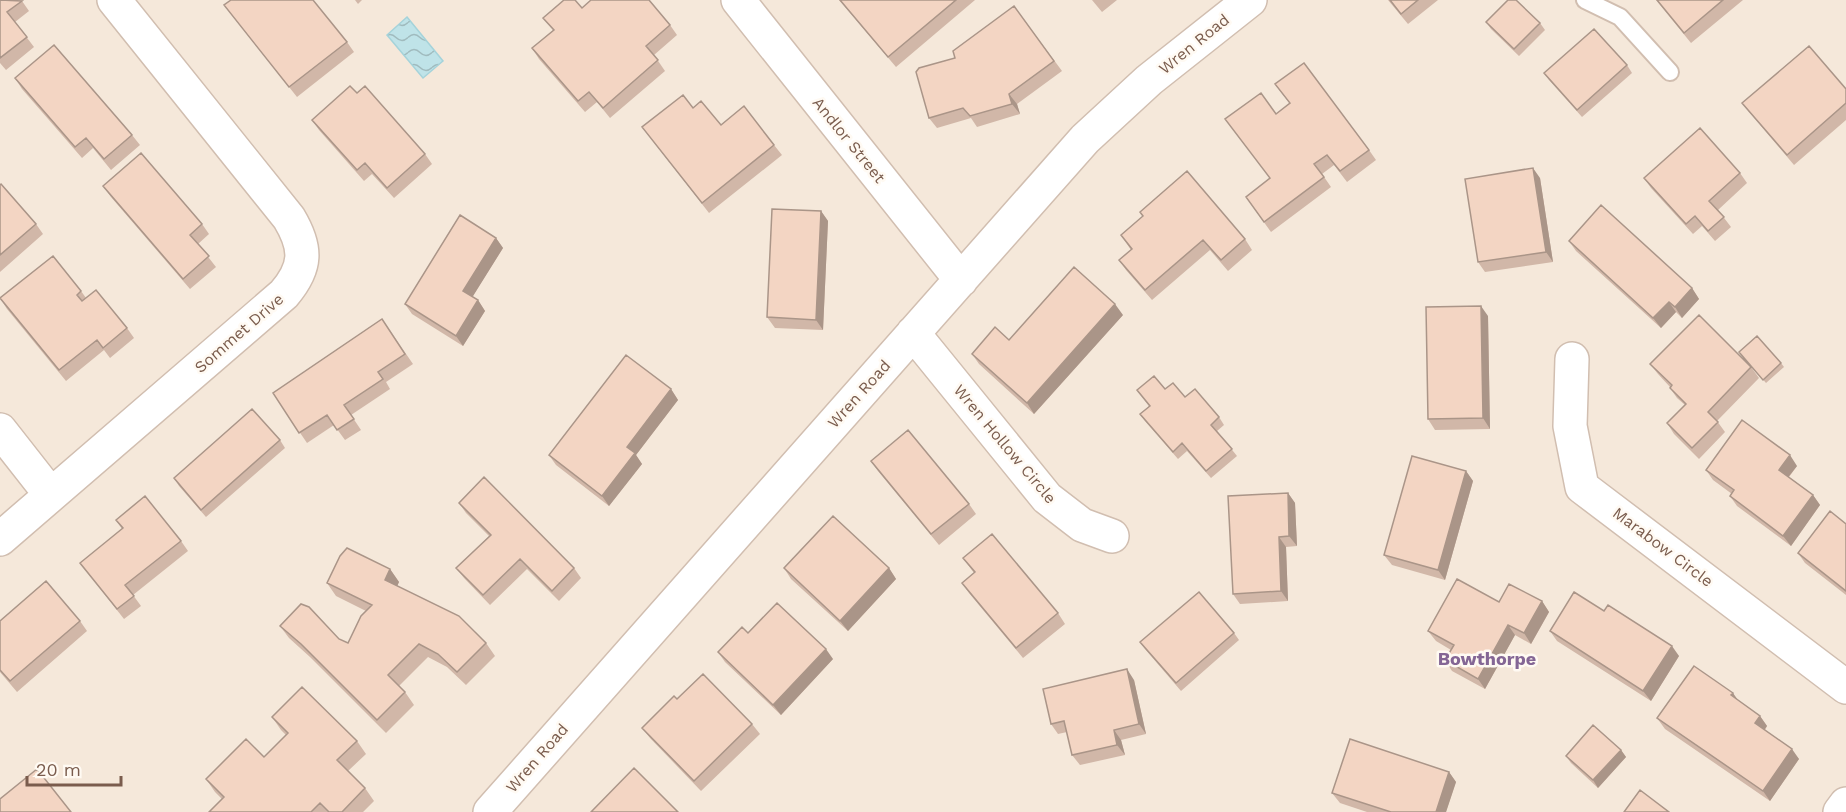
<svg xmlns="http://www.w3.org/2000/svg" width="1846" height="812" viewBox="0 0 1846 812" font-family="'Work Sans',sans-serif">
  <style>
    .residential { fill: #f5e8da }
    .water { fill: url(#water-waves); stroke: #a5d3da; stroke-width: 1.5 }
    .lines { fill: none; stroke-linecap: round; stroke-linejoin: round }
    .service-casing { stroke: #d1beb0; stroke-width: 20 }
    .minor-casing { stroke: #d1beb0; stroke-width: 36 }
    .service { stroke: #fff; stroke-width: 16 }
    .minor { stroke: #fff; stroke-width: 33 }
    .wall { fill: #d1b7a8 }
    .shaded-wall { fill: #aa9588 }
    .building { fill: #f3d5c3; stroke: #aa9588; stroke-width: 1.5 }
    .labels { text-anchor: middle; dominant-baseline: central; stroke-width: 5; stroke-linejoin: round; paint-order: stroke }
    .street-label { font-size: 16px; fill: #7a5c4d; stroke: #fffaf3 }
    .neighbourhood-label { font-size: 18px; font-weight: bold; fill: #846695; stroke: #fffaf3 }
  </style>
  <defs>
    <pattern id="water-waves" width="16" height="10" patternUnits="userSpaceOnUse" patternTransform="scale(1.5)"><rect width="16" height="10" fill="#bfe3e8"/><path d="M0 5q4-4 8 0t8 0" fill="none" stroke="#a0bbbe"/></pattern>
  </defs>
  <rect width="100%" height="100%" fill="#fdf6ec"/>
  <path class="residential" d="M 0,0 L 1846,0 L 1846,812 L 0,812 Z"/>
  <path class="water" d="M 407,17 L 443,61 L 423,78 L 387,35 Z"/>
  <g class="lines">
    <g class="service-casing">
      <path id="service" d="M 1585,0 L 1620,17 L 1670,72"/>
    </g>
    <g class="minor-casing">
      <path id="minor" d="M 738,0 L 961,280
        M 913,333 L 1047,498 L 1082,525 L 1112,536
        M 1572,359 L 1570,426 L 1582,487 L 1846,687
        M 0,430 L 51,495
        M 0,539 L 284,294 C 307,267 307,248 289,218 L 114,0
        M 490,812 L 1085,139 L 1149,80 L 1250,0
        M 1840,812 L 1846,804"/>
    </g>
    <use href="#service" class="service"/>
    <use href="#minor" class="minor"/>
  </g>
  <path class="wall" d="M 0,0 L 22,1 L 29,11 L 15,22 L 34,47 L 6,70 L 0,63 Z
    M 355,0 L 362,0 L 358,4 Z
    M 839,0 L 975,0 L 896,67 Z
    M 1092,0 L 1117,0 L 1102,12 Z
    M 1388,0 L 1438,0 L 1408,24 Z
    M 1656,0 L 1743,0 L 1691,43 Z
    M 224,5 L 347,42 L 354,52 L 297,97 Z
    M 1014,6 L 1062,71 L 1017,104 L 1020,114 L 977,127 L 971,118 L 937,128 L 929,118 L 955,58 Z
    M 582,8 L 670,25 L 677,35 L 654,55 L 665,71 L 610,118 L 597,102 L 585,112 L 539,59 L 532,48 L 553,30 L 543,18 Z
    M 1486,22 L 1540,23 L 1545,30 L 1519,56 L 1491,29 Z
    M 1627,65 L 1632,73 L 1582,117 L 1549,80 L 1544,73 Z
    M 15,78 L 132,135 L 140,145 L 111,170 L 93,148 L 82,158 L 22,89 Z
    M 1275,84 L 1369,150 L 1376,160 L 1347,182 L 1334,165 L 1322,174 L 1331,187 L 1271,232 L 1253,207 L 1270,179 L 1276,114 L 1290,104 Z
    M 1846,89 L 1846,120 L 1794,165 L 1750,113 L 1742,103 Z
    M 357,93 L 425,154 L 432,164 L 394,198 L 372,174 L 364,181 L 319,130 L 312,120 Z
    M 693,108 L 721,125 L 774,145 L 782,155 L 709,213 L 642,127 Z
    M 1740,173 L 1747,183 L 1718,210 L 1731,227 L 1715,241 L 1702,226 L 1693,234 L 1651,188 L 1644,178 Z
    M 1540,178 L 1553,262 L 1485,272 L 1478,262 Z
    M 0,185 L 36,224 L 43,234 L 0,272 Z
    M 103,186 L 202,224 L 209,234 L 198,244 L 216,267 L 190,289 L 111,197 Z
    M 821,211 L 828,221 L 823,330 L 775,328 L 767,317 Z
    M 1140,212 L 1245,239 L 1252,250 L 1228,271 L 1210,250 L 1152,300 L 1126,270 L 1119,260 L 1131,250 L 1121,235 L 1143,216 Z
    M 496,238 L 503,248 L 472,297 L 478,300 L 485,311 L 463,346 L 412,314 L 405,304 Z
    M 1569,241 L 1692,288 L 1699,299 L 1682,318 L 1676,312 L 1661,328 L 1576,251 Z
    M 81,291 L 86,298 L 127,328 L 134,338 L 110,358 L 104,350 L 66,381 L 7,309 L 0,298 Z
    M 1123,315 L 1034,414 L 979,364 L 972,354 L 1009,340 Z
    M 1488,316 L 1490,429 L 1435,430 L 1428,419 Z
    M 382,319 L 413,364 L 386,382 L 390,389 L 351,415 L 361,430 L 345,440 L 334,425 L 307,443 L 273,393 Z
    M 1739,352 L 1781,363 L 1784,367 L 1766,383 Z
    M 1650,364 L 1751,367 L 1759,378 L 1717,421 L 1725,432 L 1699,459 L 1674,434 L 1667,423 L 1685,405 L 1677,398 L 1670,388 L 1670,387 L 1658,374 Z
    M 671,389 L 678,400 L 636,455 L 642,464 L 609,506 L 556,465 L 549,455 Z
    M 1165,389 L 1185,397 L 1219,417 L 1224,425 L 1217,431 L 1237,456 L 1211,478 L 1187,451 L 1178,459 L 1145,421 L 1140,414 L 1149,406 L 1137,390 Z
    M 280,440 L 285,448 L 206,517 L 179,486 L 174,478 Z
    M 871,461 L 969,504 L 976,514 L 939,545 L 878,471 Z
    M 1797,466 L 1789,477 L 1813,495 L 1820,505 L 1791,546 L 1737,506 L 1730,496 L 1732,494 L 1713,480 L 1706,470 Z
    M 1466,471 L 1473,481 L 1445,580 L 1392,565 L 1384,555 Z
    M 1288,493 L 1295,503 L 1297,546 L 1286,547 L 1288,601 L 1240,604 L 1233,594 Z
    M 459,503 L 574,568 L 581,578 L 559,601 L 527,569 L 490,605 L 464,578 L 456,568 L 489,536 L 466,513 Z
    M 116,520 L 181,541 L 188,551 L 133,595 L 141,606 L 124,619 L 80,563 L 122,529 Z
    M 1846,524 L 1846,595 L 1805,563 L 1798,553 Z
    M 963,558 L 1058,613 L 1065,624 L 1023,658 L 969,593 L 962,583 L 974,573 Z
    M 784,568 L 889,568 L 896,579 L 848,631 L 791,579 Z
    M 390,569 L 399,582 L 397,586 L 486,643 L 495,656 L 466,685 L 447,667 L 428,657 L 399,686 L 405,692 L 414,705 L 386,733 L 310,657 L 289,638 L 280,626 L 339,639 L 348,643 L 366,611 L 336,596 L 327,583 Z
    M 1542,601 L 1549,612 L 1531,644 L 1515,635 L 1485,689 L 1452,671 L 1445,660 L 1451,650 L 1436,641 L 1428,631 L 1499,602 Z
    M 1604,611 L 1679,656 L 1651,701 L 1557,641 L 1550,631 Z
    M 0,621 L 80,621 L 87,631 L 17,692 L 0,672 Z
    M 748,633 L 833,659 L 781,715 L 725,662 L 718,652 Z
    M 1234,633 L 1239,640 L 1181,691 L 1145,649 L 1140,642 Z
    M 1134,680 L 1146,734 L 1121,740 L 1125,755 L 1080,765 L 1072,755 L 1067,732 L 1058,734 L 1051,724 Z
    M 677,699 L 752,724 L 760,734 L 701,791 L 650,738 L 642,728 Z
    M 1739,701 L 1760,716 L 1767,726 L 1765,730 L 1799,759 L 1770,801 L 1665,729 L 1657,718 Z
    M 272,717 L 357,741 L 366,754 L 348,771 L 365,788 L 374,801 L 363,812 L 209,812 L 222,799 L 215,792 L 206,779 L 264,757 L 286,735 L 281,730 Z
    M 1621,750 L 1626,757 L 1598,788 L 1571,763 L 1566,756 Z
    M 1449,772 L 1456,782 L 1446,812 L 1367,812 L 1340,803 L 1332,793 Z"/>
  <path class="shaded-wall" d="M 1009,94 L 1017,104 L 1020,114 L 1012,104 Z
    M 1533,168 L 1540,178 L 1553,262 L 1546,252 Z
    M 821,211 L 828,221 L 823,330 L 816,320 Z
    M 496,238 L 503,248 L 470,301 L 463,291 Z
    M 1692,288 L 1699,299 L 1682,318 L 1675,307 Z
    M 478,300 L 485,311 L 463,346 L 456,336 Z
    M 1669,302 L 1676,312 L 1661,328 L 1653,318 Z
    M 1115,304 L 1123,315 L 1034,414 L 1027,403 Z
    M 1481,306 L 1488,316 L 1490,429 L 1483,418 Z
    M 671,389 L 678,400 L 636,455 L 642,464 L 609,506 L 602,496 L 627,447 Z
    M 1790,455 L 1797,466 L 1786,480 L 1779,470 Z
    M 1466,471 L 1473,481 L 1445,580 L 1438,570 Z
    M 1288,493 L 1295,503 L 1297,546 L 1289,536 Z
    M 1813,495 L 1820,505 L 1791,546 L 1783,536 Z
    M 1279,537 L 1286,547 L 1288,601 L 1281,591 Z
    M 889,568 L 896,579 L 848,631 L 840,621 Z
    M 390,569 L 399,582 L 394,593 L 385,580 Z
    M 1542,601 L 1549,612 L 1531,644 L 1524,633 Z
    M 1508,625 L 1515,635 L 1485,689 L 1478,679 Z
    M 1672,646 L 1679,656 L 1651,701 L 1643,691 Z
    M 826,649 L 833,659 L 781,715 L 773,705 Z
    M 1127,669 L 1134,680 L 1146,734 L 1139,724 Z
    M 1733,693 L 1740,703 L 1731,695 Z
    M 1760,716 L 1767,726 L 1762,733 L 1755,723 Z
    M 1114,730 L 1121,740 L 1125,755 L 1117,745 Z
    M 1792,749 L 1799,759 L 1770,801 L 1763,791 Z
    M 1621,750 L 1626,757 L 1598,788 L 1593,780 Z
    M 1449,772 L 1456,782 L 1446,812 L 1436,812 Z"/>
  <path class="building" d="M 0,0 L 22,1 L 7,12 L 27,37 L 0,58 Z
    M 231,0 L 313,0 L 347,42 L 289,87 L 224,5 Z
    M 564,0 L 575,0 L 582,8 L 591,0 L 649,0 L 670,25 L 646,46 L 658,60 L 603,108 L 589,92 L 578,101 L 532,48 L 554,30 L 543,18 Z
    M 840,0 L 956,0 L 888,57 Z
    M 1390,0 L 1418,0 L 1401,14 Z
    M 1508,0 L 1516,0 L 1540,23 L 1514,49 L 1486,22 Z
    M 1657,0 L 1723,0 L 1684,33 Z
    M 1014,6 L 1054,61 L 1009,94 L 1012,104 L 970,116 L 963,108 L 929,118 L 916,72 L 919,68 L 955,58 L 953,51 Z
    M 1594,29 L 1627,65 L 1577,110 L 1544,73 Z
    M 54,45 L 132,135 L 104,159 L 86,138 L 75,147 L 15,78 Z
    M 1809,46 L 1846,89 L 1846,103 L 1787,155 L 1742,103 Z
    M 1304,63 L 1369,150 L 1340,171 L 1327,155 L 1314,164 L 1324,177 L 1264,222 L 1246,197 L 1270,178 L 1225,119 L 1261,93 L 1276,114 L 1290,103 L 1275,84 Z
    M 350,86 L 357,93 L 365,86 L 425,154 L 387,188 L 365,163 L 357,170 L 312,120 Z
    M 683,95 L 693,108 L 701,101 L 721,125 L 744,106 L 774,145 L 702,203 L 642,127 Z
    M 1700,128 L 1740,173 L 1709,201 L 1724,217 L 1708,231 L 1695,216 L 1686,224 L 1644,178 Z
    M 141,153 L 202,224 L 190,235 L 209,256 L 183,279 L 103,186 Z
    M 1533,168 L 1546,252 L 1478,262 L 1465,179 Z
    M 1187,171 L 1245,239 L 1221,260 L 1203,240 L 1145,290 L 1119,260 L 1132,249 L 1121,235 L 1143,216 L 1140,212 Z
    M 1,184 L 36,224 L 0,255 L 0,185 Z
    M 1601,205 L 1692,288 L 1675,307 L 1669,302 L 1653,318 L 1569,241 Z
    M 772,209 L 821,211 L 816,320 L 767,317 Z
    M 460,215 L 496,238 L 463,291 L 478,300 L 456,336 L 405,304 Z
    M 53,256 L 81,291 L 77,295 L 82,301 L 96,290 L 127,328 L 103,348 L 97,340 L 59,370 L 0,298 Z
    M 1074,267 L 1115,304 L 1027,403 L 972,354 L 995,327 L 1009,340 Z
    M 1481,306 L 1483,418 L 1428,419 L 1426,307 Z
    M 1699,315 L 1751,367 L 1708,412 L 1718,422 L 1692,448 L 1667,423 L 1686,404 L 1670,388 L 1672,385 L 1650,364 Z
    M 382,319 L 405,354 L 378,372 L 383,379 L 344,405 L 354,419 L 337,430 L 327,415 L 299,433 L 273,393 Z
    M 1757,336 L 1781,363 L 1763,380 L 1739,352 Z
    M 626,355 L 671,389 L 627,447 L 635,453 L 602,496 L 549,455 Z
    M 1154,376 L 1165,389 L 1173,383 L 1185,397 L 1195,389 L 1219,417 L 1211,425 L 1232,449 L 1206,471 L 1182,443 L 1173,452 L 1140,414 L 1150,406 L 1137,390 Z
    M 252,409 L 280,440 L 201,510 L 174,478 Z
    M 1742,420 L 1790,455 L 1779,470 L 1813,495 L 1783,536 L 1730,496 L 1734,490 L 1706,470 Z
    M 908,430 L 969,504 L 931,534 L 871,461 Z
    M 1412,456 L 1466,471 L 1438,570 L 1384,555 Z
    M 484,477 L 574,568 L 552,591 L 520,559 L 483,595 L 456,568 L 491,535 L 459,503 Z
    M 1288,493 L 1289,536 L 1279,537 L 1281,591 L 1233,594 L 1228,496 Z
    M 145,496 L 181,541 L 125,585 L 134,596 L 117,609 L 80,563 L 123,528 L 116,520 Z
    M 1830,511 L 1846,524 L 1846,591 L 1798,553 Z
    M 833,516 L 889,568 L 840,621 L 784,568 Z
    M 992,534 L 1058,613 L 1016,648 L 962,583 L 975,572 L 963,558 Z
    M 347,548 L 390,569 L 385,580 L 459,616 L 486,643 L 457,672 L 438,654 L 419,644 L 388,675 L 405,692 L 377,720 L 301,644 L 280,626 L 301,604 L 309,607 L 339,639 L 348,643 L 361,616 L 372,605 L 327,583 L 340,556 Z
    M 1457,579 L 1499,602 L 1509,584 L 1542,601 L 1524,633 L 1508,625 L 1478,679 L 1445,660 L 1454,645 L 1428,631 Z
    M 46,581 L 80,621 L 10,681 L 0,670 L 0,621 Z
    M 1199,592 L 1234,633 L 1176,683 L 1140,642 Z
    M 1574,592 L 1604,611 L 1608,605 L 1672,646 L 1643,691 L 1550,631 Z
    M 777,603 L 826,649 L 773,705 L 718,652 L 742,627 L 748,633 Z
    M 1694,666 L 1733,693 L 1731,695 L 1760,716 L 1755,723 L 1792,749 L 1763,791 L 1657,718 Z
    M 1127,669 L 1139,724 L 1114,730 L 1117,745 L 1072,755 L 1064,721 L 1051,724 L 1043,689 Z
    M 703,674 L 752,724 L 694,781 L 642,728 L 674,696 L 677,699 Z
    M 302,687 L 357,741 L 337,760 L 365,788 L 342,812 L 329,812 L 320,803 L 311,812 L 209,812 L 224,797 L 206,779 L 246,739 L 264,757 L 288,733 L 272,717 Z
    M 1593,725 L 1621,750 L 1593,780 L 1566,756 Z
    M 1350,739 L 1449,772 L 1436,812 L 1391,812 L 1332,793 Z
    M 634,768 L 678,812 L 591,812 Z
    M 37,769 L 71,812 L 0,812 L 0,799 Z
    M 1640,790 L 1669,812 L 1624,812 Z"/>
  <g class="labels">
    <g class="street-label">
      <text transform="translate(1194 44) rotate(-39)">Wren Road</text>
      <text transform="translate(849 140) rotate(51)">Andlor Street</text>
      <text transform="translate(239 333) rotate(-41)">Sommet Drive</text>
      <text transform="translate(859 394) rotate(-48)">Wren Road</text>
      <text transform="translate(1005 444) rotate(50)">Wren Hollow Circle</text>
      <text transform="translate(1663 547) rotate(37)">Marabow Circle</text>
      <text transform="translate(537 758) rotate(-49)">Wren Road</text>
    </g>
    <g class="neighbourhood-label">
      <text x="1487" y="658">Bowthorpe</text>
    </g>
  </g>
  <path d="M27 776v9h94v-9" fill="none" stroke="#7a5c4d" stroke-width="3"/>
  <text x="36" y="776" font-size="18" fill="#7a5c4d" stroke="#fffaf3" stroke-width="4.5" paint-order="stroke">20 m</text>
</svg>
